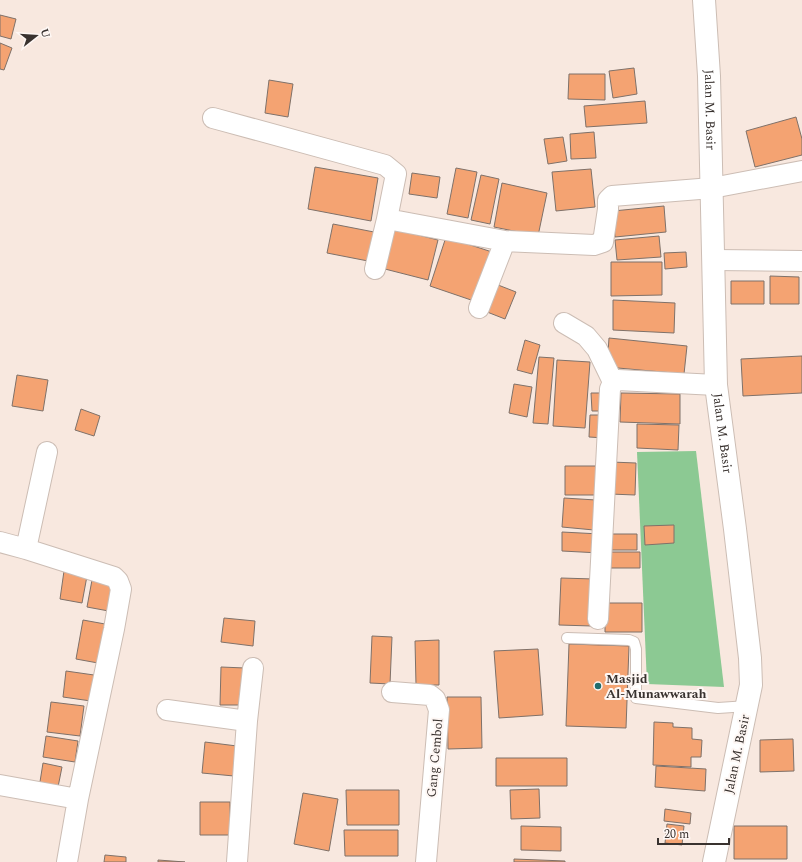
<svg xmlns="http://www.w3.org/2000/svg" width="802" height="862" viewBox="0 0 802 862" font-family="Spectral,serif">
  <style>
    .green { fill: #8cc993 }
    .building { fill: #f4a372; stroke: #7f7169 }
    .lines { fill: none; stroke-linecap: round; stroke-linejoin: round }
    .service-casing { stroke: #ccbdb4; stroke-width: 12 }
    .minor-casing { stroke: #ccbdb4; stroke-width: 22 }
    .secondary-casing { stroke: #ccbdb4; stroke-width: 24 }
    .service { stroke: #fff; stroke-width: 10 }
    .minor { stroke: #fff; stroke-width: 20 }
    .secondary { stroke: #fff; stroke-width: 22 }
    .poi-dot { fill: #216d6d; stroke: #fef7f4; stroke-width: 1.5 }
    .labels { text-anchor: middle; dominant-baseline: central; stroke-width: 4; stroke-linejoin: round; paint-order: stroke }
    .street-label { font-size: 13px; fill: #39322f; stroke: #fef7f4 }
    .poi-label { font-size: 13px; font-weight: bold; fill: #39322f; stroke: #fef7f4; text-anchor: start }
  </style>
  <rect width="100%" height="100%" fill="#f8e8df"/>
  <path class="green" d="M 696,451 L 724,687 L 647,684 L 637,452 Z"/>
  <path class="building" d="M 0,15 L 16,19 L 11,39 L 0,36 Z
    M 0,43 L 12,48 L 4,70 L 0,69 Z
    M 634,68 L 637,94 L 613,98 L 609,71 Z
    M 569,74 L 605,74 L 605,100 L 568,99 Z
    M 269,80 L 293,84 L 288,117 L 265,113 Z
    M 645,101 L 647,123 L 586,127 L 584,106 Z
    M 796,117 L 802,139 L 802,155 L 755,167 L 746,131 Z
    M 594,132 L 596,158 L 571,159 L 570,134 Z
    M 563,137 L 567,161 L 548,164 L 544,139 Z
    M 315,167 L 378,178 L 371,221 L 308,209 Z
    M 456,168 L 477,172 L 468,218 L 447,214 Z
    M 591,169 L 595,207 L 556,211 L 552,172 Z
    M 412,173 L 440,177 L 437,198 L 409,194 Z
    M 481,175 L 499,179 L 490,224 L 471,220 Z
    M 502,183 L 547,193 L 538,236 L 494,227 Z
    M 664,206 L 666,232 L 615,237 L 613,211 Z
    M 333,224 L 374,232 L 368,261 L 327,253 Z
    M 391,228 L 438,240 L 428,280 L 381,268 Z
    M 659,236 L 661,257 L 617,260 L 615,240 Z
    M 446,237 L 492,252 L 477,302 L 430,286 Z
    M 686,252 L 687,267 L 665,269 L 664,253 Z
    M 611,262 L 662,262 L 662,295 L 611,296 Z
    M 770,276 L 799,277 L 799,304 L 770,304 Z
    M 731,281 L 764,281 L 764,304 L 731,304 Z
    M 493,283 L 516,292 L 505,319 L 482,310 Z
    M 613,300 L 675,303 L 674,333 L 613,330 Z
    M 609,338 L 687,346 L 684,374 L 607,367 Z
    M 525,340 L 540,345 L 532,374 L 517,370 Z
    M 802,356 L 802,393 L 743,396 L 741,359 Z
    M 539,357 L 554,358 L 548,424 L 533,423 Z
    M 557,360 L 590,362 L 585,428 L 553,426 Z
    M 17,375 L 48,380 L 43,411 L 12,406 Z
    M 514,384 L 532,387 L 527,417 L 509,413 Z
    M 591,393 L 606,393 L 607,411 L 592,411 Z
    M 621,393 L 680,394 L 680,424 L 620,422 Z
    M 81,409 L 100,416 L 94,436 L 75,430 Z
    M 590,415 L 606,415 L 605,438 L 589,437 Z
    M 637,424 L 679,425 L 678,450 L 637,448 Z
    M 611,462 L 636,463 L 635,495 L 610,494 Z
    M 565,466 L 598,466 L 598,495 L 565,495 Z
    M 564,498 L 596,500 L 594,530 L 562,527 Z
    M 674,525 L 674,543 L 645,545 L 644,526 Z
    M 562,532 L 600,534 L 600,553 L 562,551 Z
    M 606,534 L 637,534 L 637,550 L 606,550 Z
    M 606,552 L 640,552 L 640,568 L 606,568 Z
    M 64,571 L 87,576 L 82,603 L 60,599 Z
    M 561,578 L 594,579 L 592,626 L 559,625 Z
    M 92,580 L 119,585 L 114,612 L 87,607 Z
    M 605,603 L 642,603 L 642,632 L 605,632 Z
    M 224,618 L 255,621 L 253,646 L 221,642 Z
    M 83,620 L 105,624 L 98,663 L 76,659 Z
    M 372,636 L 392,637 L 390,684 L 370,683 Z
    M 439,640 L 439,685 L 416,685 L 415,641 Z
    M 569,644 L 629,646 L 626,728 L 566,726 Z
    M 538,649 L 543,715 L 499,718 L 494,651 Z
    M 221,667 L 245,668 L 245,705 L 220,705 Z
    M 66,671 L 94,675 L 91,701 L 63,697 Z
    M 447,697 L 481,697 L 482,748 L 448,749 Z
    M 51,702 L 84,706 L 80,736 L 47,732 Z
    M 654,722 L 673,723 L 673,727 L 692,728 L 692,739 L 702,740 L 701,757 L 691,757 L 691,767 L 653,765 Z
    M 46,736 L 78,741 L 75,762 L 43,757 Z
    M 793,739 L 794,771 L 760,772 L 760,740 Z
    M 205,742 L 237,746 L 234,776 L 202,773 Z
    M 496,758 L 567,758 L 567,786 L 496,786 Z
    M 43,763 L 62,767 L 57,792 L 39,788 Z
    M 656,766 L 706,769 L 705,791 L 655,787 Z
    M 539,789 L 540,818 L 511,819 L 510,790 Z
    M 346,790 L 399,790 L 399,825 L 347,825 Z
    M 303,793 L 338,799 L 329,851 L 294,844 Z
    M 200,802 L 230,802 L 230,835 L 200,835 Z
    M 665,809 L 691,813 L 690,824 L 664,821 Z
    M 667,824 L 684,826 L 682,845 L 665,843 Z
    M 521,826 L 561,827 L 561,851 L 521,850 Z
    M 734,826 L 787,826 L 787,859 L 734,859 Z
    M 344,830 L 398,830 L 398,856 L 345,856 Z
    M 105,855 L 126,857 L 126,862 L 104,862 Z
    M 514,859 L 565,861 L 565,862 L 514,862 Z
    M 158,860 L 185,862 L 158,862 Z"/>
  <g class="lines">
    <g class="service-casing">
      <path id="service" d="M 567,638 L 629,640 L 634,642 L 636,649 L 636,698 L 718,708 L 748,706"/>
    </g>
    <g class="minor-casing">
      <path id="minor" d="M 213,118 L 385,165 L 396,174 L 387,219 L 505,241 L 594,245 L 603,242 L 608,209 L 608,200 L 612,196 L 712,188 L 802,171
        M 714,260 L 802,261
        M 375,269 L 387,219
        M 479,308 L 505,241
        M 564,323 L 586,336 L 597,349 L 613,382
        M 0,542 L 26,549 L 47,452
        M 26,549 L 114,577 L 118,581 L 121,589 L 114,629 L 78,799 L 67,862
        M 598,619 L 610,389 L 613,382 L 618,380 L 716,385
        M 392,692 L 430,695 L 435,699 L 439,710 L 426,862
        M 167,710 L 247,721
        M 0,785 L 78,799
        M 237,862 L 247,721 L 253,668"/>
    </g>
    <g class="secondary-casing">
      <g id="secondary">
        <path id="s1" d="M 704,0 L 709,76 L 716,385 L 735,529 L 750,658 L 751,685 L 714,862"/>
      </g>
    </g>
    <use href="#service" class="service"/>
    <use href="#minor" class="minor"/>
    <use href="#secondary" class="secondary"/>
  </g>
  <circle class="poi-dot" cx="598" cy="686" r="4"/>
  <g class="labels">
    <g class="street-label">
      <text stroke="none"><textPath href="#s1" startOffset="110">Jalan M. Basir</textPath></text>
      <text stroke="none"><textPath href="#s1" startOffset="434">Jalan M. Basir</textPath></text>
      <text transform="translate(737 754) rotate(-78)">Jalan M. Basir</text>
      <text transform="translate(435 758) rotate(-85)">Gang Cembol</text>
    </g>
    <g class="poi-label">
      <text x="606" y="679">Masjid<tspan x="606" dy="15">Al-Munawwarah</tspan></text>
    </g>
  </g>
  <g transform="translate(36 36) rotate(73)" stroke="#fef7f4" stroke-width="3" paint-order="stroke">
  <path d="M0-3L7 15L0 10L-7 15Z" fill="#39322f"/>
  <text y="-6" font-size="11" font-weight="bold" text-anchor="middle" fill="#39322f">U</text>
  </g>
  <path d="M658 838v6h71v-6" fill="none" stroke="#39322f" stroke-width="2"/>
  <text x="664" y="838" font-size="12" fill="#39322f" stroke="#fef7f4" stroke-width="3" paint-order="stroke">20 m</text>
</svg>
